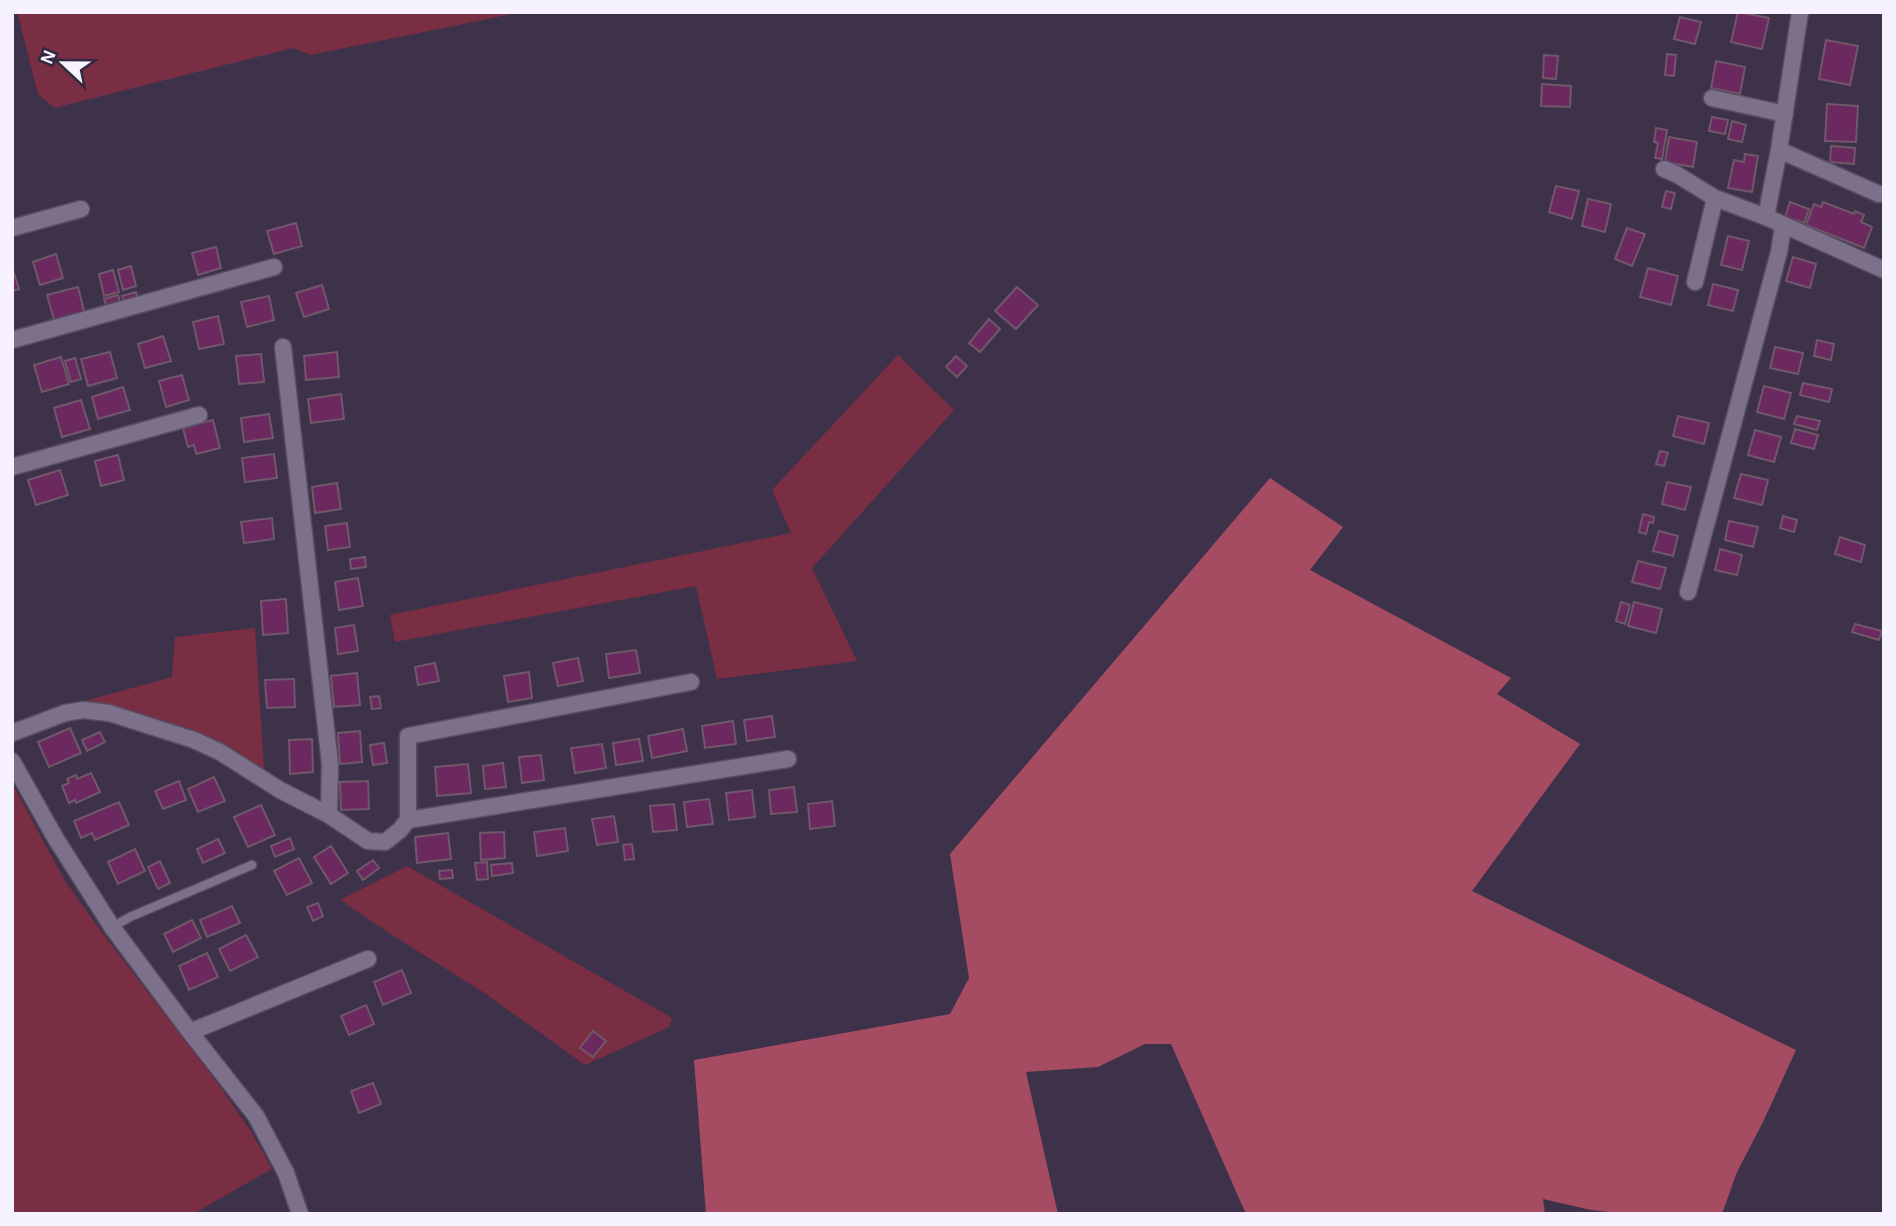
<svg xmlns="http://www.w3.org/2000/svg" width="1896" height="1226" viewBox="0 0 1896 1226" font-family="'Alegreya Sans',sans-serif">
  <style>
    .green { fill: #792e43 }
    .forest { fill: #a54c63 }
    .building { fill: #6c2960; stroke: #70576a; stroke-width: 2 }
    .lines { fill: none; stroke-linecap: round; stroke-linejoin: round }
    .lane-casing { stroke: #574d61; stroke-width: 11 }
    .street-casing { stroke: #574d61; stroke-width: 19 }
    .lane { stroke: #7c708b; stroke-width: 8 }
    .street { stroke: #7c708b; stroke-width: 16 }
  </style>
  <rect width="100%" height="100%" fill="#3d324a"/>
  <path class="green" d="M 17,12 L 507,12 L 507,15 L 311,55 L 293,48 L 54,108 L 38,94 Z
    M 898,355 L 954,410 L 812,568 L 857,661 L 717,679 L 696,586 L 395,642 L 390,615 L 791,533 L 772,490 Z
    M 255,628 L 264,769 C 248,760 233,748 216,741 C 175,721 130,711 85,701 L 172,677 L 175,637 Z
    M 12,783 L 65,881 L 101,931 L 221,1088 L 252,1133 L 272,1169 L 193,1214 L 12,1214 Z
    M 407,866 L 672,1018 L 669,1027 L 585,1065 L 483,992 L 389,933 L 340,900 Z"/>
  <path class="forest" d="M 1270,478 L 1343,527 L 1310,570 L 1511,678 L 1497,694 L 1580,744 L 1472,891 L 1796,1050 L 1763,1122 L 1737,1172 L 1722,1214 L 1626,1214 L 1591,1210 L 1543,1199 L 1545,1214 L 1246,1214 L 1171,1044 L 1145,1044 L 1098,1067 L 1026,1072 L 1058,1214 L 706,1214 L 694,1060 L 950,1014 L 969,978 L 950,854 Z"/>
  <path class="building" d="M 1738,12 L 1769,18 L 1762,49 L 1731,42 Z
    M 1680,17 L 1701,22 L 1695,44 L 1674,39 Z
    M 1826,40 L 1858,46 L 1850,85 L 1819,79 Z
    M 1667,54 L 1676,55 L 1674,76 L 1665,75 Z
    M 1544,55 L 1558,56 L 1556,79 L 1543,78 Z
    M 1716,61 L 1745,67 L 1740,94 L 1711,88 Z
    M 1542,84 L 1571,86 L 1570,107 L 1541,106 Z
    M 1827,104 L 1858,106 L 1856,142 L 1825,141 Z
    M 1712,117 L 1728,120 L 1725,134 L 1709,131 Z
    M 1732,121 L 1746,125 L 1742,142 L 1728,139 Z
    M 1656,128 L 1667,130 L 1662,159 L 1655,158 L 1658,143 L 1654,142 Z
    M 1669,137 L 1697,142 L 1693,167 L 1665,162 Z
    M 1831,146 L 1855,148 L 1854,164 L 1830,162 Z
    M 1745,154 L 1758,156 L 1752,192 L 1728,188 L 1734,160 L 1744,162 Z
    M 1556,186 L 1579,191 L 1572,219 L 1549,212 Z
    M 1666,191 L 1675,193 L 1671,209 L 1662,207 Z
    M 1588,199 L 1611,204 L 1605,232 L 1582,226 Z
    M 1790,202 L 1809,209 L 1804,223 L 1785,217 Z
    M 1823,202 L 1854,214 L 1855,211 L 1864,215 L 1861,222 L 1872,227 L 1864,248 L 1806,225 L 1814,204 L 1821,207 Z
    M 296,223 L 302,246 L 274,254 L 267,231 Z
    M 1627,228 L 1645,234 L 1632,266 L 1615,259 Z
    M 1728,236 L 1749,241 L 1742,270 L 1721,265 Z
    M 216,247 L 221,268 L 198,275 L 192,253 Z
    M 56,254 L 63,278 L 40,285 L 33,262 Z
    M 1793,257 L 1816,264 L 1810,288 L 1786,281 Z
    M 131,266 L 136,286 L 123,290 L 118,270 Z
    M 12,267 L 19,289 L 12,291 Z
    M 1648,268 L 1678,276 L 1671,305 L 1640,297 Z
    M 113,270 L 119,292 L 104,296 L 99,274 Z
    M 1713,284 L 1738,290 L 1733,311 L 1708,305 Z
    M 322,285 L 329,309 L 304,317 L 296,293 Z
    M 78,287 L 85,315 L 55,323 L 47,295 Z
    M 1017,287 L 1038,305 L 1016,329 L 995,311 Z
    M 136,292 L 138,299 L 124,303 L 122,296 Z
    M 118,295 L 121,304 L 107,308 L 104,299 Z
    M 269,296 L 274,320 L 247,327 L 241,302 Z
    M 218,316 L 224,344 L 199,349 L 193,322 Z
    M 989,319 L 1000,329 L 980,352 L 969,343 Z
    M 163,336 L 171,361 L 145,368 L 138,344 Z
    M 1817,340 L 1834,344 L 1831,360 L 1814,356 Z
    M 1775,347 L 1803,353 L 1798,374 L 1770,368 Z
    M 110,352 L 117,378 L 88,386 L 81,359 Z
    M 337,352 L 339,377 L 306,380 L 304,356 Z
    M 261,354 L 264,382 L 239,384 L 236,356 Z
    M 956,356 L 967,366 L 957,377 L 946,367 Z
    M 61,357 L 69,384 L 42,392 L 34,365 Z
    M 75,358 L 81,379 L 71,382 L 65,361 Z
    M 182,375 L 189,400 L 166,407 L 159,381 Z
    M 1803,383 L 1832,389 L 1829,402 L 1800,395 Z
    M 1764,386 L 1791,393 L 1784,419 L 1757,412 Z
    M 123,387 L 130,410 L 98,419 L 92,397 Z
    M 341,394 L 344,419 L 311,423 L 308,399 Z
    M 81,400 L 90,429 L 62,437 L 54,408 Z
    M 269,414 L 273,438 L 244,442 L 241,418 Z
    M 1678,416 L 1709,423 L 1704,444 L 1673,436 Z
    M 1797,416 L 1820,421 L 1817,430 L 1794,424 Z
    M 213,420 L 220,448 L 196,454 L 194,445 L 188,447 L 183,428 Z
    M 1795,429 L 1818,435 L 1814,449 L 1791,443 Z
    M 1755,430 L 1781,437 L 1774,462 L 1748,455 Z
    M 1660,451 L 1668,453 L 1664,466 L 1656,464 Z
    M 274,454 L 277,478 L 245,482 L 242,458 Z
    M 118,455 L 124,480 L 101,486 L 95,461 Z
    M 60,470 L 68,495 L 36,505 L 28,480 Z
    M 1741,474 L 1768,480 L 1762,505 L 1734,498 Z
    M 1667,482 L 1691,487 L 1685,510 L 1662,504 Z
    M 337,483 L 341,509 L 315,513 L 312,487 Z
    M 1643,514 L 1654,517 L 1653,523 L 1649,522 L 1646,534 L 1639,532 Z
    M 1783,516 L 1797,520 L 1794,532 L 1780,528 Z
    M 272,518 L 274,539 L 244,543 L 241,522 Z
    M 1729,521 L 1758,527 L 1753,547 L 1725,540 Z
    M 347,523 L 350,547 L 328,550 L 325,526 Z
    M 1659,531 L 1678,536 L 1673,556 L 1653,551 Z
    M 1840,537 L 1865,545 L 1861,562 L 1835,554 Z
    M 1720,549 L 1742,555 L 1737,575 L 1715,570 Z
    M 365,557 L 366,567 L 351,569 L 350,559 Z
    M 1638,561 L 1666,568 L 1660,589 L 1632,582 Z
    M 358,578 L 363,606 L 339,610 L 335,582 Z
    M 286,599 L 288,633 L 263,635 L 261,601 Z
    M 1621,602 L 1630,605 L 1625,624 L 1616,621 Z
    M 1634,602 L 1662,609 L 1656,633 L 1628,626 Z
    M 1855,624 L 1882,631 L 1879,640 L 1852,632 Z
    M 354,625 L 358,651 L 338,654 L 335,628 Z
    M 636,650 L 640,673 L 609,678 L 606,654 Z
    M 578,658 L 583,681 L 558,686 L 553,663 Z
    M 435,663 L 439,681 L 418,685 L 415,667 Z
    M 529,672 L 532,698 L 508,702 L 504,676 Z
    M 357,673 L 360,705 L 334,707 L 331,676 Z
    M 294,679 L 295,707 L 267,708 L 265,680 Z
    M 379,696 L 381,708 L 372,709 L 370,697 Z
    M 772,716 L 775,737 L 747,741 L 744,720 Z
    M 733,721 L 736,744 L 705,748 L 702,726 Z
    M 70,728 L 81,753 L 49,767 L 38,742 Z
    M 683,729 L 687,751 L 652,758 L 648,736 Z
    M 360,731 L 362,762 L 340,764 L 338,733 Z
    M 100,732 L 105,742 L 87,751 L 82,740 Z
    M 312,739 L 313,772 L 290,774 L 289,740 Z
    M 639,739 L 643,761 L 616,765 L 613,743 Z
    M 384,743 L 387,763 L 373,765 L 370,745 Z
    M 602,744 L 606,768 L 575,773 L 571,748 Z
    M 541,755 L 544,780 L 522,783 L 519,757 Z
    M 503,763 L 506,787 L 485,789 L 483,766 Z
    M 468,764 L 471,793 L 437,796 L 435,767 Z
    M 91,773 L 100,792 L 76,803 L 75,800 L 69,803 L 62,786 L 69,783 L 67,779 L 76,775 L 77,779 Z
    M 214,777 L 225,801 L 198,812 L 188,789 Z
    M 179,781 L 186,800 L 163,809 L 155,791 Z
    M 368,781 L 369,809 L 341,810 L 340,782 Z
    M 794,787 L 797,812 L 771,814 L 769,790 Z
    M 752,790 L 755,817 L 729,820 L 726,793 Z
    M 709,799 L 713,824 L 687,827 L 684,802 Z
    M 832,801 L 835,826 L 810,829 L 808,804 Z
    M 119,802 L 129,825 L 95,840 L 92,833 L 81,838 L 74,821 Z
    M 674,804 L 677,830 L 653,832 L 650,806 Z
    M 261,805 L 275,835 L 248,847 L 234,817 Z
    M 614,816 L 618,842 L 597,845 L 592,819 Z
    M 565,828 L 568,851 L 537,856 L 534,832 Z
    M 504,832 L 505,858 L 481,860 L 480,833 Z
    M 448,833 L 451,859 L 417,863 L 415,837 Z
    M 290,838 L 294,849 L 275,857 L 271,846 Z
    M 218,839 L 225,853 L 203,863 L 197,849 Z
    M 632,844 L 634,859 L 625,860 L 623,845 Z
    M 331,846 L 348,873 L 331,884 L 314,857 Z
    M 135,849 L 145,871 L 118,884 L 108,862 Z
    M 299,858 L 312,883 L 287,895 L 274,871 Z
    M 373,860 L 379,868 L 363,880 L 357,871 Z
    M 160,861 L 170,883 L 158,889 L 148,867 Z
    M 487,862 L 488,879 L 477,880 L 475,863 Z
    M 512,863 L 513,873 L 492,876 L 491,865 Z
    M 452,870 L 453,878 L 440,879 L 439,871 Z
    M 318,903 L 323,916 L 313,921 L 307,907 Z
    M 232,906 L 240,923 L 207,937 L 200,920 Z
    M 192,920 L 201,938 L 173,952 L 164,934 Z
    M 246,935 L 258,957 L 230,971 L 219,949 Z
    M 207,953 L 218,977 L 189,990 L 179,966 Z
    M 402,970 L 411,993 L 383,1005 L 374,982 Z
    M 366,1005 L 374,1024 L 349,1035 L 341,1016 Z
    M 593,1031 L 606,1041 L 593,1057 L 580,1048 Z
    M 373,1083 L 381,1104 L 359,1113 L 351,1091 Z"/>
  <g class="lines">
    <g class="lane-casing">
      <path id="lane" d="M 112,927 L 130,917 L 252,865"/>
    </g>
    <g class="street-casing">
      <path id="street" d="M 1800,12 L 1779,150 L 1766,217 L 1884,270
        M 1712,98 L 1785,114
        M 1779,150 L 1879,194
        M 1664,169 L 1676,174 L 1715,198 L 1766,217
        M 12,228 L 81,209
        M 1695,282 L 1715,198
        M 12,340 L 274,267
        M 283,347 L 330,764 L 329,815
        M 12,467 L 199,415
        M 1688,592 L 1779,252 L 1783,226
        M 12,733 L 65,713 L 83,710 L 109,713 L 194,740 L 220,752 L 280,790 L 329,815 L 368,841 L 385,842 L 400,830 L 408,820 L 408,736 L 691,682
        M 12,761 L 56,839 L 112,927 L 190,1032 L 256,1116 L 286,1173 L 300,1214
        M 408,820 L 788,759
        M 190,1032 L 368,959"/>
    </g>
    <use href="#lane" class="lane"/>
    <use href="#street" class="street"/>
  </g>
  <rect width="1896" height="1226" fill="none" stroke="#f7f2ff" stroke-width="28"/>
  <g transform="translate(63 63) rotate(292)" stroke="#32283f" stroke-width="5" paint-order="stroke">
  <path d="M0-5L12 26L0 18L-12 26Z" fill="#f7f2ff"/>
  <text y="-10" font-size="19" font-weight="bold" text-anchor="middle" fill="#f7f2ff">N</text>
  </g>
</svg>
